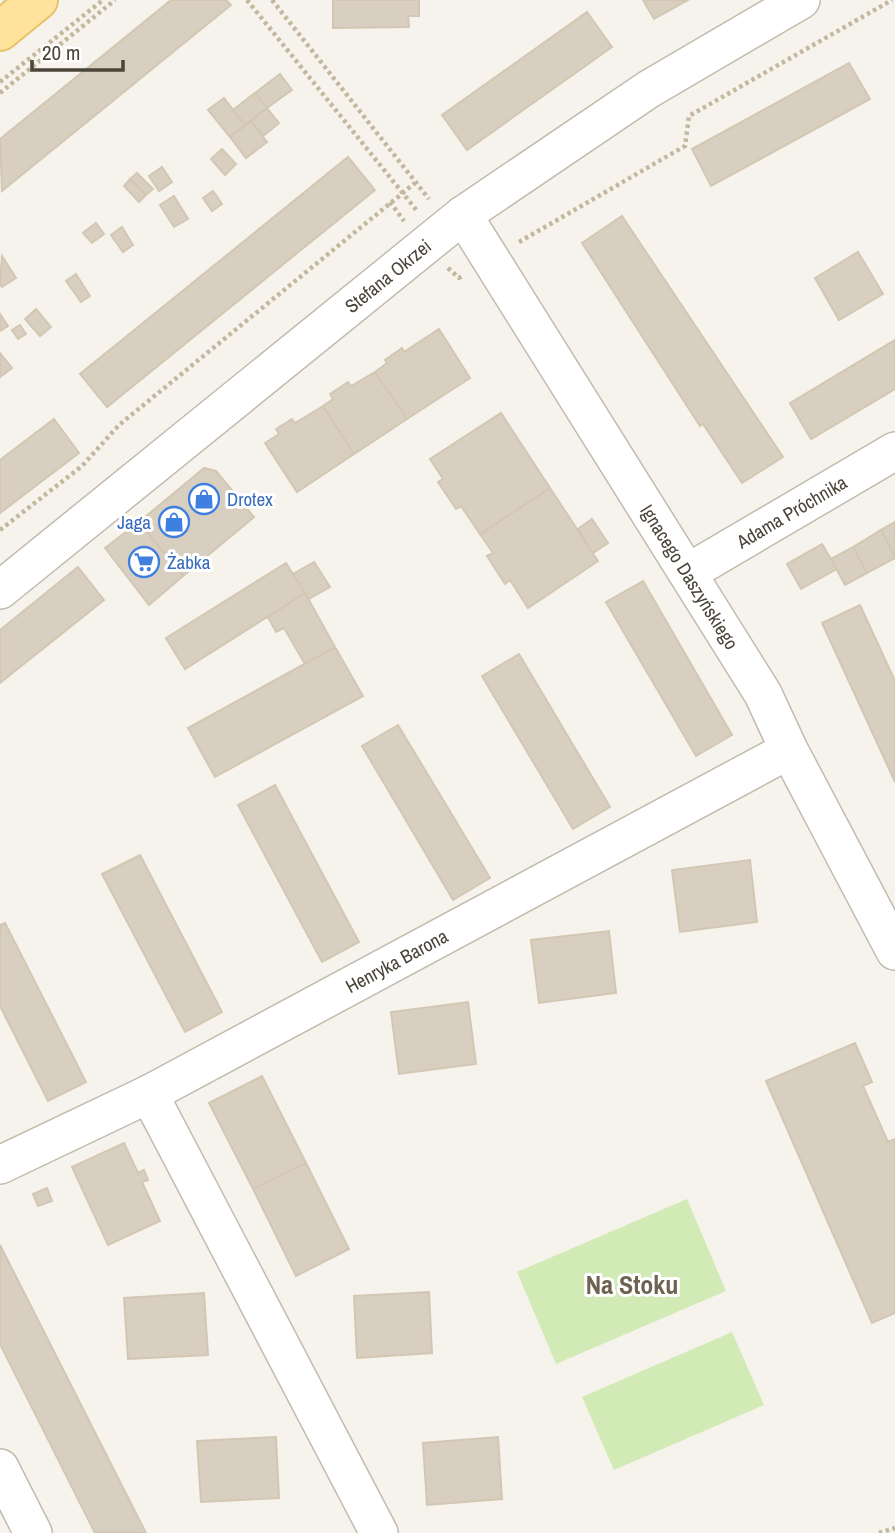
<svg xmlns="http://www.w3.org/2000/svg" width="895" height="1533" viewBox="0 0 895 1533" font-family="'Archivo Narrow',sans-serif">
  <style>
    .green { fill: #d2eab5 }
    .building { fill: #d8cfc1; stroke: #d3c7b4; stroke-width: 2 }
    .lines { fill: none; stroke-linecap: round; stroke-linejoin: round }
    .minor-casing { stroke: #c2bbae; stroke-width: 40 }
    .major-casing { stroke: #e6c16a; stroke-width: 42 }
    .path { stroke: #c4b79f; stroke-width: 4.5; stroke-dasharray: 3.5 3.5; stroke-linecap: butt }
    .minor { stroke: #fff; stroke-width: 37 }
    .major { stroke: #ffe39c; stroke-width: 38 }
    .labels { text-anchor: middle; dominant-baseline: central; stroke-width: 6; stroke-linejoin: round; paint-order: stroke }
    .street-label { font-size: 19px; fill: #4b4439; stroke: #fff }
    .shop-label { font-size: 19px; fill: #366cbe; stroke: #fff; text-anchor: start }
    .district-label { font-size: 26px; font-weight: bold; fill: #6e6250; stroke: #fff }
  </style>
  <rect width="100%" height="100%" fill="#f6f3ec"/>
  <path class="green" d="M 687,1199 L 726,1291 L 556,1364 L 517,1272 Z
    M 732,1332 L 764,1405 L 614,1470 L 582,1397 Z"/>
  <path class="building" d="M 171,0 L 226,0 L 231,5 L 2,191 L 0,139 Z
    M 333,0 L 419,0 L 419,16 L 408,16 L 409,27 L 333,28 Z
    M 643,0 L 688,0 L 654,19 Z
    M 587,12 L 612,47 L 467,150 L 442,115 Z
    M 849,63 L 870,99 L 711,186 L 692,149 Z
    M 280,74 L 292,90 L 267,108 L 255,93 Z
    M 255,93 L 267,108 L 245,125 L 233,110 Z
    M 224,98 L 245,125 L 230,137 L 208,110 Z
    M 267,108 L 279,123 L 263,136 L 251,121 Z
    M 251,121 L 267,142 L 246,158 L 230,137 Z
    M 222,149 L 236,164 L 225,175 L 211,159 Z
    M 348,157 L 375,190 L 107,407 L 80,374 Z
    M 162,167 L 172,182 L 159,191 L 149,176 Z
    M 137,173 L 153,189 L 146,195 L 130,179 Z
    M 130,179 L 146,195 L 139,202 L 124,186 Z
    M 213,191 L 222,204 L 212,211 L 203,198 Z
    M 174,196 L 188,219 L 174,227 L 160,205 Z
    M 622,216 L 783,457 L 742,483 L 703,424 L 700,426 L 582,243 Z
    M 96,223 L 104,234 L 92,243 L 83,233 Z
    M 122,227 L 133,245 L 123,252 L 111,235 Z
    M 858,252 L 883,294 L 839,320 L 815,278 Z
    M 2,256 L 16,278 L 2,287 L 0,284 Z
    M 76,274 L 90,296 L 81,302 L 66,281 Z
    M 36,309 L 51,327 L 40,336 L 25,319 Z
    M 0,314 L 8,326 L 0,331 Z
    M 20,325 L 26,334 L 18,339 L 12,330 Z
    M 439,329 L 470,378 L 407,419 L 375,372 L 387,363 L 385,360 L 402,348 L 404,352 Z
    M 895,340 L 895,389 L 811,439 L 790,403 Z
    M 0,353 L 12,368 L 0,377 Z
    M 375,372 L 407,419 L 354,454 L 323,406 L 333,399 L 330,394 L 348,382 L 351,386 Z
    M 323,406 L 354,454 L 297,492 L 265,443 L 279,434 L 276,429 L 292,419 L 295,423 Z
    M 501,413 L 550,488 L 480,534 L 461,506 L 456,509 L 438,482 L 443,479 L 430,459 Z
    M 54,419 L 79,453 L 0,513 L 0,460 Z
    M 204,468 L 216,471 L 254,517 L 183,576 L 139,522 Z
    M 550,488 L 598,561 L 528,608 L 510,580 L 505,584 L 487,556 L 493,553 L 480,534 Z
    M 592,519 L 608,543 L 593,553 L 578,529 Z
    M 139,522 L 183,576 L 149,605 L 105,548 Z
    M 895,522 L 895,556 L 881,530 Z
    M 881,530 L 895,558 L 867,573 L 853,547 Z
    M 822,544 L 837,569 L 801,589 L 787,564 Z
    M 853,547 L 867,573 L 845,585 L 831,559 Z
    M 314,562 L 330,587 L 309,599 L 293,574 Z
    M 286,563 L 305,593 L 185,669 L 166,638 Z
    M 78,567 L 104,600 L 0,683 L 0,630 Z
    M 643,581 L 732,735 L 696,756 L 606,602 Z
    M 305,593 L 335,647 L 305,664 L 284,628 L 276,632 L 268,617 Z
    M 860,605 L 895,681 L 895,782 L 822,623 Z
    M 335,647 L 363,696 L 215,777 L 188,728 Z
    M 519,654 L 610,807 L 573,829 L 482,676 Z
    M 398,725 L 490,878 L 453,900 L 362,746 Z
    M 275,785 L 359,942 L 322,962 L 238,805 Z
    M 140,855 L 222,1012 L 185,1032 L 102,874 Z
    M 750,860 L 757,922 L 680,932 L 672,870 Z
    M 5,923 L 86,1082 L 48,1101 L 0,1006 L 0,925 Z
    M 609,931 L 616,993 L 539,1003 L 531,940 Z
    M 468,1002 L 476,1064 L 399,1074 L 391,1012 Z
    M 855,1043 L 872,1082 L 863,1086 L 888,1142 L 895,1139 L 895,1313 L 872,1323 L 766,1081 Z
    M 262,1076 L 306,1163 L 253,1189 L 209,1103 Z
    M 124,1143 L 138,1173 L 144,1170 L 148,1180 L 142,1182 L 160,1221 L 108,1245 L 72,1167 Z
    M 306,1163 L 349,1249 L 296,1276 L 253,1189 Z
    M 47,1188 L 52,1201 L 38,1206 L 33,1194 Z
    M 0,1245 L 146,1533 L 95,1533 L 0,1344 Z
    M 429,1292 L 432,1353 L 357,1358 L 354,1296 Z
    M 204,1293 L 208,1355 L 128,1359 L 124,1298 Z
    M 276,1437 L 279,1498 L 201,1502 L 197,1441 Z
    M 498,1437 L 502,1499 L 427,1505 L 423,1443 Z"/>
  <g class="lines">
    <g class="minor-casing">
      <g id="minor">
        <path id="s1" d="M 463,215 L 763,694 L 789,750 L 895,951"/>
        <path id="s2" d="M 689,572 L 895,451"/>
        <path id="s3" d="M 0,590 L 463,215 L 649,89 L 801,0"/>
        <path d="M 149,1094 L 379,1533"/>
        <path id="s4" d="M 0,1165 L 149,1094 L 789,750"/>
        <path d="M 0,1468 L 33,1533"/>
      </g>
    </g>
    <g class="major-casing">
      <path id="major" d="M 0,31 L 38,0"/>
    </g>
    <path class="path" d="M 247,0 L 418,212
      M 272,0 L 429,199
      M 0,82 L 103,0
      M 0,93 L 115,0
      M 390,202 L 404,221
      M 519,242 L 685,146 L 689,116 L 892,0
      M 448,268 L 459,278 L 463,275
      M 0,530 L 82,466 L 119,425 L 415,183
      M 879,1533 L 895,1528"/>
    <use href="#minor" class="minor"/>
    <use href="#major" class="major"/>
  </g>
  <defs>
    <g id="shop-ring" transform="scale(1.575)"><circle r="9.5" fill="#fff" stroke="#3f7fe0" stroke-width="1.5"/><path d="M-5-2.5h2.3a2.7 3.5 0 0 1 5.4 0H5L5.5 6h-11ZM-1.5-2.5h3a1.5 2.3 0 0 0-3 0Z" fill="#3f7fe0"/></g>
    <g id="supermarket-ring" transform="scale(1.575)"><circle r="9.5" fill="#fff" stroke="#3f7fe0" stroke-width="1.5"/><path d="M-6-5.5h2.5l.6 2H6L4.5 2H-2.5L-4.4-4H-6ZM-1.5 3.2a1.3 1.3 0 1 0 .1 0ZM3 3.2a1.3 1.3 0 1 0 .1 0Z" fill="#3f7fe0"/></g>
  </defs>
  <g fill-rule="evenodd">
    <use href="#shop-ring" x="204" y="499"/>
    <use href="#shop-ring" x="174" y="522"/>
    <use href="#supermarket-ring" x="144" y="562"/>
  </g>
  <g class="labels">
    <g class="street-label">
      <text stroke="none"><textPath href="#s3" startOffset="499">Stefana Okrzei</textPath></text>
      <text stroke="none"><textPath href="#s2" startOffset="119">Adama Próchnika</textPath></text>
      <text stroke="none"><textPath href="#s1" startOffset="427">Ignacego Daszyńskiego</textPath></text>
      <text stroke="none"><textPath href="#s4" startOffset="446">Henryka Barona</textPath></text>
    </g>
    <g class="shop-label">
      <text x="227" y="499">Drotex</text>
      <text x="151" y="522" text-anchor="end">Jaga</text>
      <text x="167" y="562">Żabka</text>
    </g>
    <g class="district-label">
      <text x="632" y="1284">Na Stoku</text>
    </g>
  </g>
  <path d="M32 60v10h91v-10" fill="none" stroke="#4b4439" stroke-width="3.5"/>
  <text x="42" y="60" font-size="21" fill="#4b4439" stroke="#ffffff" stroke-width="5" paint-order="stroke">20 m</text>
</svg>
